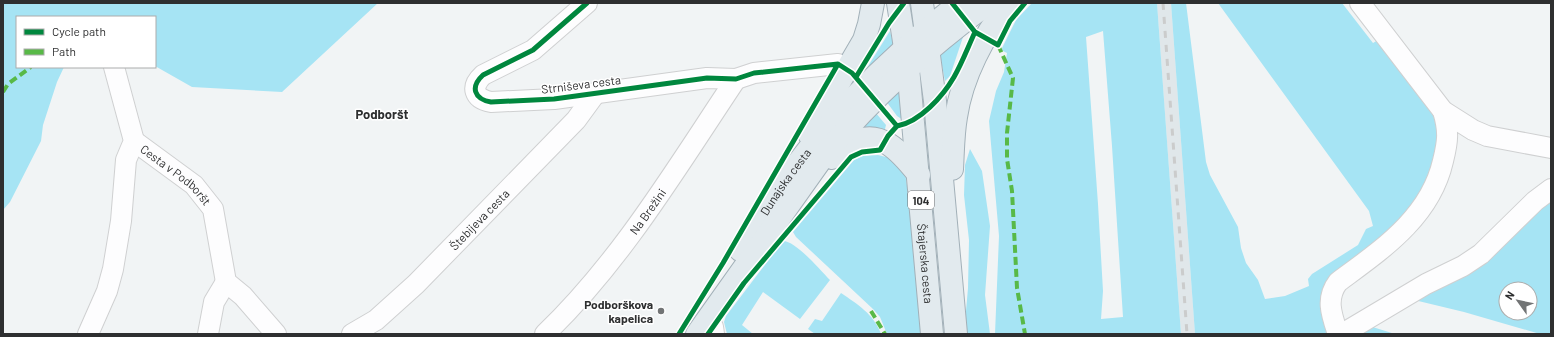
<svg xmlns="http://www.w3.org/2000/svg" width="1554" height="337" viewBox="0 0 1554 337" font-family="Barlow,sans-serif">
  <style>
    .built { fill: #e0e7ea }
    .green { fill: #a6e4f4; fill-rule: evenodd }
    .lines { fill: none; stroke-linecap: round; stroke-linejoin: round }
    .minor-casing { stroke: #cfd0d1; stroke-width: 22 }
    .major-casing { stroke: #a2b0b8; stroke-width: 24 }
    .minor { stroke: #fdfdfe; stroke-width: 20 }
    .major { stroke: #e2eaee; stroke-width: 22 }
    .rail { stroke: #cbcccc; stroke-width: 3; stroke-dasharray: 7 7; stroke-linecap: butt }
    .quiet { stroke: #58b947; stroke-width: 4; stroke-dasharray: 8 4; stroke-linecap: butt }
    .cycleway-casing { stroke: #fff; stroke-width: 8 }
    .cycleway { stroke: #00873e; stroke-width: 5 }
    .poi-dot { fill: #727475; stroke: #fff; stroke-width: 1.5 }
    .labels { text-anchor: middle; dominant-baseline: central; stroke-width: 3; stroke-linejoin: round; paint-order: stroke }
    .shield { fill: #fff; stroke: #6d6d6e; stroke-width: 1 }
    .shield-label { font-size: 11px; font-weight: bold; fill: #2e2f30 }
    .street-label { font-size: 12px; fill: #2e2f30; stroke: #fff }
    .poi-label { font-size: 12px; font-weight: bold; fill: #2e2f30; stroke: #fff; text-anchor: end }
    .neighbourhood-label { font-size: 13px; font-weight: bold; fill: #2e2f30; stroke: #fff }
  </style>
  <rect width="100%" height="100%" fill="#f1f4f5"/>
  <path class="built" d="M 1157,3 L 1171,3 L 1195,334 L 1181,334 Z"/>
  <path class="green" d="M 3,3 L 378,3 L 282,92 L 192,87 L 155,66 L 155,17 L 17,17 L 17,67 L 64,67 L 57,82 L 43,125 L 41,141 L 10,202 L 3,210 Z
    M 1032,3 L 1157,3 L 1181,334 L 995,334 L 999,236 L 989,121 L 996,91 L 1004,72 L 1007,53 L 1001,50 L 1016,20 ZM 1103,31 L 1112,146 L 1123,317 L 1101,319 L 1103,291 L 1098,204 L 1086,37 Z
    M 1171,3 L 1186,3 L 1206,162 L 1210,175 L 1238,227 L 1241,248 L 1246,263 L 1258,280 L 1265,299 L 1285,296 L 1309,286 L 1308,279 L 1312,274 L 1358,245 L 1366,229 L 1373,226 L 1369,211 L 1218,3 L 1342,3 L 1373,43 L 1378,40 L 1443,127 L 1425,199 L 1332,282 L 1328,334 L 1195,334 Z
    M 890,31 L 894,47 L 864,74 L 865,71 Z
    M 964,34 L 950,76 L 945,81 L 939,50 Z
    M 900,89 L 903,120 L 897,116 L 886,101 Z
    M 875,112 L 886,125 L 884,133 L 860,131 Z
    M 970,149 L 982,171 L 990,226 L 985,295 L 990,334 L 964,334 L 968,288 L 969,240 L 964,195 L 965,165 Z
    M 878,155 L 886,157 L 891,155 L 904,168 L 906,179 L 917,250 L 922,334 L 887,334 L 880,317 L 873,309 L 796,237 L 793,232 L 854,160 L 862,156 Z
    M 1551,194 L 1551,334 L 1540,334 L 1464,312 L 1410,299 ZM 1506,289 L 1530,289 L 1530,313 L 1506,313 Z
    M 783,241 C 796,241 820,270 830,280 L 800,319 L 763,292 L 742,325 L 753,334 L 727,334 L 724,322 L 726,316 Z
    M 841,293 C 857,304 874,314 881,334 L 815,334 L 808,329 L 815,319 L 822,321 Z
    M 1363,324 L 1395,334 L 1349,334 Z"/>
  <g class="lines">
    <g class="minor-casing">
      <g id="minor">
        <path d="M 587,3 L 533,50 L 483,75 C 470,87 474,99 491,102 L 554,99 L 707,78 L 736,79 L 754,73 L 838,64"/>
        <path d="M 1360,3 L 1443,111 L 1473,130 L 1487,136 L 1551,148"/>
        <path id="s1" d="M 134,141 L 194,185 L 213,209 L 226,282 L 243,296 L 276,334"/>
        <path d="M 705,322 L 713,327 L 714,334"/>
        <path d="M 88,334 L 107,291 L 113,269 L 121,221 L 126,160 L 134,141 L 114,67"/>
        <path d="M 208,334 L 214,302 L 226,282"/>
        <path id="s2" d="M 352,334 L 376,320 L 416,284 L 576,120 L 595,94"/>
        <path id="s3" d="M 545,334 C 622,260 677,167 736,79"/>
        <path d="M 1338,334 C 1332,316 1325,299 1338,282 C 1381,250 1430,218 1443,161 C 1448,141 1449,131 1443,111"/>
        <path d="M 1342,334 L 1426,284 L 1463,266 L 1481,254 L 1535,201 L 1551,189"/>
      </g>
    </g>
    <g class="major-casing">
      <g id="major">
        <path id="s4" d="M 898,3 L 908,67 L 932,334"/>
        <path d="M 922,3 L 935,101 L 956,334"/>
        <path d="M 809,134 L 864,40 L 869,24 L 873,3"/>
        <path d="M 832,158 C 837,154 843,149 849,145 C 880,125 902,154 919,175"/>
        <path d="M 952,169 C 953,152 953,134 956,117 C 962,76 984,35 1009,3"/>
        <path id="s5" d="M 740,250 C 752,231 764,212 776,193 C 826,120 890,57 960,3"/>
        <path d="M 697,334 L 825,154 C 874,95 927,49 988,3"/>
      </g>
    </g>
    <use href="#minor" class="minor"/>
    <use href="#major" class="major"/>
    <path class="rail" d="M 1163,3 L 1187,334"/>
    <path class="quiet" d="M 998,45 L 1013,78 L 1007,133 L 1007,159 L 1012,191 L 1017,288 L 1025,334
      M 3,92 L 8,84 L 31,67
      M 871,311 L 885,334"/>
    <g class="cycleway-casing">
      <path id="cycleway" d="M 587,3 L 533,50 L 483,75 C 470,87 474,99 491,102 L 554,99 L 707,78 L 736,79 L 754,73 L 838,64 L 852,73 L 897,126
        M 952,3 L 975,32 L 998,45 L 1010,21 L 1025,3
        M 856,77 L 889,23 L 904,3
        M 897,126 C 920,122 943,96 954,77 C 962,63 968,47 975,32
        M 679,334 L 723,263 L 838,64
        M 708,334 L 744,283 L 851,157 L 862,152 L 880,150 L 888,136 L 897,126"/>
    </g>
    <use href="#cycleway" class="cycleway"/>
  </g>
  <circle class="poi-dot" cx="661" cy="311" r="4"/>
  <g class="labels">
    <rect class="shield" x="908" y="191" width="26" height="18" rx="3"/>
    <g class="shield-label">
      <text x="921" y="200">104</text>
    </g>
    <g class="street-label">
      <text transform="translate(581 84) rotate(-7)">Strniševa cesta</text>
      <text stroke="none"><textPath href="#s1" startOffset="54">Cesta v Podboršt</textPath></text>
      <text stroke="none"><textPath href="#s5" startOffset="82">Dunajska cesta</textPath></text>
      <text stroke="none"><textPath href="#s3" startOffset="160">Na Brežini</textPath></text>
      <text stroke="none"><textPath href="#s2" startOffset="172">Štebijeva cesta</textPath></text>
      <text stroke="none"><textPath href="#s4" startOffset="262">Štajerska cesta</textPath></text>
    </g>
    <g class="poi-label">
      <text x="653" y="304">Podborškova<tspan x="653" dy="14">kapelica</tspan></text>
    </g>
    <g class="neighbourhood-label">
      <text x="382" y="114">Podboršt</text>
    </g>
  </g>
  <rect width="1554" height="337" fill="none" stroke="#2e2f30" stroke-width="8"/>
  <rect x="16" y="16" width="140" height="52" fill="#ffffff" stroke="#abacac"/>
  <rect x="24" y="29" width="20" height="6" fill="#00873e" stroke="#abacac"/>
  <text x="52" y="36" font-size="12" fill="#2e2f30">Cycle path</text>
  <rect x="24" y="49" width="20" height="6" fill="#58b947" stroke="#abacac"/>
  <text x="52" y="56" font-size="12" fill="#2e2f30">Path</text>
  <g transform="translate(1518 301) rotate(303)"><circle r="19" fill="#ffffff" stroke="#abacac"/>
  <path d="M0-3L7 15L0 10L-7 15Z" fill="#727475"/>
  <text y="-6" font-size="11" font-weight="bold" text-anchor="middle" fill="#2e2f30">N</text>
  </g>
</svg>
